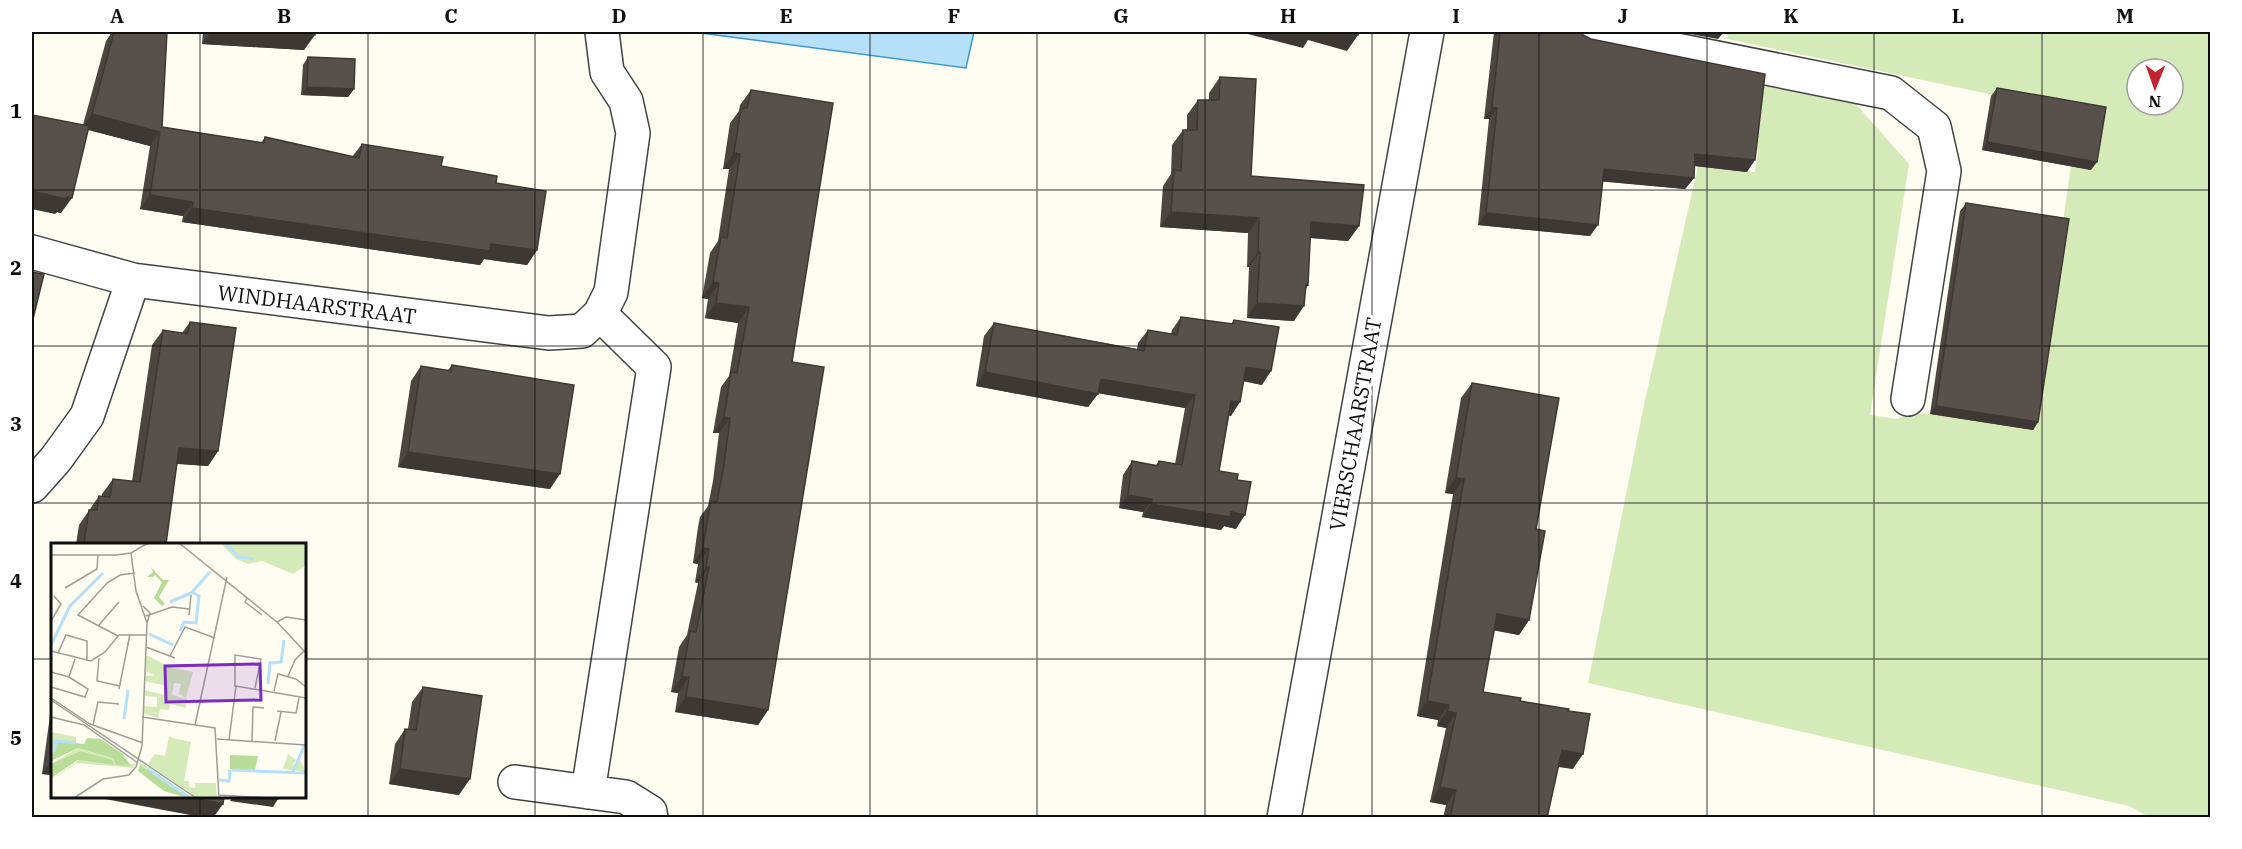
<svg xmlns="http://www.w3.org/2000/svg" width="2242" height="849" viewBox="0 0 2242 849" font-family="'IBM Plex Serif',serif">
  <style>
    .green { fill: #d4ebb9; fill-rule: evenodd }
    .water { fill: #b5e0f7; stroke: #3a99d0; stroke-width: 1.5 }
    .lines { fill: none; stroke-linecap: round; stroke-linejoin: round }
    .minor-casing { stroke: #424242; stroke-width: 36 }
    .minor { stroke: #fff; stroke-width: 33 }
    .wall { fill: #4c4540 }
    .shaded-wall { fill: #3e3834 }
    .building { fill: #58504b; stroke: #3e3834; stroke-width: 1.5 }
    .grid { fill: none; stroke: #0f0f0f; stroke-width: 1.5; stroke-opacity: 0.55 }
    .labels { text-anchor: middle; dominant-baseline: central; stroke-width: 6; stroke-linejoin: round; paint-order: stroke }
    .street-label { font-size: 21px; fill: #0f0f0f; stroke: #fff }
    .inset-river { fill: none; stroke: #b5e0f7; stroke-width: 3 }
    .inset-road { fill: none; stroke: #9f9d97; stroke-width: 1.5 }
    .view { fill: #7b2cbf; fill-opacity: 0.15; stroke: #7b2cbf; stroke-width: 3 }
    .inset-edge { fill: none; stroke: #0f0f0f; stroke-width: 3 }
    .neatline { fill: none; stroke: #0f0f0f; stroke-width: 2 }
    .grid-label { font-size: 20px; text-anchor: middle; font-weight: bold; fill: #0f0f0f }
  </style>
  <rect width="100%" height="100%" fill="#fffcf1"/>
  <path class="green" d="M 1728,32 L 2210,32 L 2210,817 L 2149,817 L 2129,806 L 1588,683 L 1645,400 L 1698,166 L 1755,172 L 1758,149 L 1750,148 L 1758,74 L 1847,94 L 1909,164 L 1870,415 L 1898,419 L 1908,413 L 1930,414 L 2033,430 L 2071,166 L 2091,169 L 2027,102 L 1727,39 ZM 2137,69 L 2173,69 L 2173,105 L 2137,105 Z"/>
  <path class="water" d="M 693,32 L 974,32 L 966,68 Z"/>
  <g class="lines">
    <g class="minor-casing">
      <path id="minor" d="M 1587,32 L 1891,93 L 1934,127 L 1944,171 L 1908,399
        M 32,252 L 133,280 L 549,333 L 582,331 L 600,314 L 611,292 L 633,133 L 626,101 L 607,72 L 602,32
        M 32,486 L 56,459 L 87,416 L 133,280
        M 515,782 L 626,797 L 650,812 L 651,818
        M 588,792 L 654,367 L 600,314
        M 1284,818 L 1427,32"/>
    </g>
    <use href="#minor" class="minor"/>
  </g>
  <path class="wall" d="M 112,32 L 167,32 L 162,127 L 261,143 L 265,137 L 352,157 L 362,144 L 441,166 L 496,183 L 537,250 L 527,265 L 484,259 L 480,265 L 182,222 L 183,216 L 140,209 L 150,146 L 88,130 L 61,213 L 57,212 L 55,214 L 83,125 L 106,41 Z
    M 203,32 L 315,32 L 304,50 L 202,44 Z
    M 1494,32 L 1581,32 L 1583,35 L 1747,172 L 1694,166 L 1694,178 L 1685,189 L 1602,181 L 1590,236 L 1478,225 L 1489,119 L 1484,119 Z
    M 308,57 L 354,89 L 348,97 L 301,95 L 303,65 Z
    M 1220,77 L 1251,176 L 1359,226 L 1348,241 L 1310,238 L 1308,285 L 1306,289 L 1294,321 L 1247,318 L 1249,267 L 1247,267 L 1248,233 L 1160,227 L 1163,186 L 1171,174 L 1172,145 L 1183,130 L 1187,130 L 1187,115 L 1198,100 L 1209,100 L 1209,93 Z
    M 1997,88 L 2091,170 L 1982,150 L 1991,96 Z
    M 751,90 L 792,362 L 768,710 L 758,725 L 675,712 L 678,693 L 671,692 L 679,647 L 687,635 L 698,583 L 695,582 L 698,564 L 693,563 L 698,527 L 700,517 L 708,506 L 713,481 L 719,433 L 713,433 L 721,387 L 729,376 L 738,323 L 705,318 L 708,299 L 702,298 L 710,253 L 718,241 L 729,169 L 723,169 L 730,123 L 739,111 L 740,105 Z
    M 1966,203 L 2038,422 L 2033,430 L 1930,414 L 1960,211 Z
    M 1181,317 L 1231,324 L 1234,320 L 1262,385 L 1244,381 L 1231,416 L 1229,415 L 1219,471 L 1237,480 L 1236,529 L 1224,526 L 1221,530 L 1142,517 L 1143,512 L 1119,508 L 1123,475 L 1132,461 L 1156,465 L 1159,461 L 1175,464 L 1185,408 L 1098,393 L 1088,407 L 976,386 L 984,336 L 994,323 L 1137,349 L 1138,343 L 1148,330 L 1171,334 L 1172,330 Z
    M 190,322 L 218,451 L 208,466 L 177,464 L 166,544 L 76,544 L 79,525 L 99,496 L 102,496 L 102,494 L 113,479 L 132,481 L 152,345 L 163,330 L 182,333 Z
    M 452,365 L 550,489 L 398,467 L 411,381 L 421,366 L 448,370 Z
    M 1472,383 L 1536,529 L 1529,620 L 1519,635 L 1494,630 L 1483,692 L 1520,701 L 1568,711 L 1573,769 L 1558,767 L 1547,818 L 1443,818 L 1446,805 L 1430,802 L 1446,728 L 1437,726 L 1438,720 L 1417,716 L 1453,494 L 1445,493 L 1461,398 Z
    M 423,687 L 459,795 L 389,784 L 395,744 L 405,729 L 408,729 L 412,702 Z
    M 52,701 L 52,775 L 42,774 Z"/>
  <path class="shaded-wall" d="M 211,32 L 265,32 L 315,35 L 304,50 L 202,44 Z
    M 1240,32 L 1343,32 L 1358,35 L 1347,51 L 1308,40 L 1303,48 Z
    M 1680,32 L 1724,32 L 1718,39 Z
    M 307,87 L 354,89 L 348,97 L 301,95 Z
    M 1492,107 L 1497,108 L 1489,119 L 1484,119 Z
    M 92,114 L 160,132 L 150,146 L 82,128 Z
    M 1987,142 L 2097,162 L 2091,170 L 1982,150 Z
    M 734,153 L 740,154 L 729,169 L 723,169 Z
    M 1695,154 L 1755,160 L 1747,172 L 1687,165 Z
    M 1604,169 L 1694,178 L 1685,189 L 1596,181 Z
    M 32,191 L 66,197 L 72,198 L 61,213 L 57,212 L 55,214 L 32,209 Z
    M 150,195 L 193,202 L 183,216 L 140,209 Z
    M 192,208 L 491,244 L 537,250 L 527,265 L 484,259 L 480,265 L 182,222 Z
    M 1171,212 L 1259,218 L 1248,233 L 1160,227 Z
    M 1486,213 L 1598,225 L 1590,236 L 1478,225 Z
    M 1311,222 L 1359,226 L 1348,241 L 1300,237 Z
    M 1258,252 L 1260,252 L 1249,267 L 1247,267 Z
    M 713,282 L 719,283 L 708,299 L 702,298 Z
    M 716,303 L 749,307 L 738,323 L 705,318 Z
    M 1257,303 L 1304,306 L 1294,321 L 1247,318 Z
    M 1246,367 L 1271,371 L 1262,385 L 1237,380 Z
    M 985,372 L 1098,394 L 1088,407 L 976,386 Z
    M 1101,379 L 1195,395 L 1185,408 L 1091,392 Z
    M 1231,401 L 1240,402 L 1231,416 L 1222,414 Z
    M 1936,406 L 2038,422 L 2033,430 L 1930,414 Z
    M 724,417 L 730,418 L 719,433 L 713,433 Z
    M 179,448 L 218,451 L 208,466 L 169,463 Z
    M 408,452 L 560,474 L 550,489 L 398,467 Z
    M 1456,478 L 1464,479 L 1453,494 L 1445,493 Z
    M 1128,495 L 1152,499 L 1143,512 L 1119,508 Z
    M 1151,504 L 1231,512 L 1245,515 L 1236,529 L 1224,526 L 1221,530 L 1142,517 Z
    M 703,548 L 709,549 L 698,564 L 693,563 Z
    M 706,567 L 709,567 L 698,583 L 695,582 Z
    M 1497,614 L 1529,620 L 1519,635 L 1486,629 Z
    M 682,677 L 689,677 L 678,693 L 671,692 Z
    M 686,697 L 768,710 L 758,725 L 675,712 Z
    M 1427,701 L 1449,705 L 1438,720 L 1417,716 Z
    M 1447,711 L 1456,713 L 1446,728 L 1437,726 Z
    M 1562,750 L 1583,754 L 1573,769 L 1552,765 Z
    M 52,759 L 52,775 L 42,774 Z
    M 400,769 L 470,779 L 459,795 L 389,784 Z
    M 1440,787 L 1456,790 L 1446,805 L 1430,802 Z
    M 101,796 L 183,796 L 223,804 L 213,818 L 206,818 L 100,798 Z
    M 234,796 L 261,796 L 278,799 L 273,807 L 230,801 Z"/>
  <path class="building" d="M 114,32 L 167,32 L 162,127 L 264,143 L 265,137 L 359,158 L 362,144 L 443,157 L 441,166 L 497,176 L 496,183 L 546,191 L 537,250 L 491,244 L 490,251 L 192,208 L 193,202 L 150,195 L 160,132 L 92,114 Z
    M 265,32 L 315,32 L 315,35 Z
    M 1343,32 L 1359,32 L 1358,35 Z
    M 1500,32 L 1581,32 L 1583,35 L 1591,39 L 1765,74 L 1755,160 L 1695,154 L 1694,178 L 1604,169 L 1598,225 L 1486,213 L 1497,108 L 1492,107 Z
    M 308,57 L 355,59 L 354,89 L 307,87 Z
    M 1220,77 L 1256,79 L 1251,176 L 1364,185 L 1359,226 L 1311,222 L 1308,285 L 1306,284 L 1304,306 L 1257,303 L 1260,252 L 1258,252 L 1259,218 L 1171,212 L 1174,170 L 1181,171 L 1183,130 L 1197,130 L 1198,100 L 1219,100 Z
    M 1997,88 L 2106,107 L 2097,162 L 1987,142 Z
    M 751,90 L 833,103 L 792,362 L 824,367 L 768,710 L 686,697 L 689,677 L 682,677 L 690,631 L 696,632 L 709,567 L 706,567 L 709,549 L 703,548 L 709,511 L 711,501 L 717,502 L 724,465 L 730,418 L 724,417 L 731,372 L 737,373 L 749,307 L 716,303 L 719,283 L 713,282 L 721,237 L 727,238 L 740,154 L 734,153 L 741,108 L 747,108 Z
    M 32,115 L 89,126 L 72,198 L 66,197 L 65,199 L 32,191 Z
    M 1966,203 L 2069,219 L 2038,422 L 1936,406 Z
    M 32,272 L 44,274 L 32,323 Z
    M 1181,317 L 1233,324 L 1234,320 L 1279,327 L 1271,371 L 1246,367 L 1240,402 L 1231,401 L 1219,471 L 1238,474 L 1237,480 L 1251,482 L 1245,515 L 1231,512 L 1230,517 L 1151,504 L 1152,499 L 1128,495 L 1132,461 L 1158,466 L 1159,461 L 1182,465 L 1195,395 L 1101,379 L 1098,394 L 985,372 L 994,323 L 1144,351 L 1148,330 L 1177,335 Z
    M 190,322 L 236,328 L 218,451 L 179,448 L 166,544 L 84,544 L 89,510 L 97,510 L 99,496 L 110,497 L 113,479 L 140,482 L 163,330 L 188,334 Z
    M 452,365 L 574,385 L 560,474 L 408,452 L 421,366 L 451,371 Z
    M 1472,383 L 1559,398 L 1536,529 L 1545,531 L 1529,620 L 1497,614 L 1483,692 L 1521,698 L 1520,701 L 1569,709 L 1568,711 L 1590,714 L 1583,754 L 1562,750 L 1547,818 L 1450,818 L 1456,790 L 1440,787 L 1456,713 L 1447,711 L 1449,705 L 1427,701 L 1464,479 L 1456,478 Z
    M 423,687 L 482,696 L 470,779 L 400,769 L 405,729 L 416,730 Z
    M 183,796 L 224,796 L 223,804 Z
    M 261,796 L 279,796 L 278,799 Z"/>
  <path class="grid" d="M 200,32 L 200,544M 368,32 L 368,818M 535,32 L 535,818M 703,32 L 703,818M 870,32 L 870,818M 1037,32 L 1037,818M 1205,32 L 1205,818M 1372,32 L 1372,818M 1539,32 L 1539,818M 1707,32 L 1707,818M 1874,32 L 1874,818M 2042,32 L 2042,818M 32,190 L 2210,190M 32,346 L 2210,346M 32,503 L 2210,503M 32,659 L 52,659M 304,659 L 2210,659M 200,796 L 200,818"/>
  <g class="labels">
    <g class="street-label">
      <text transform="translate(317 304) rotate(7)">WINDHAARSTRAAT</text>
      <text transform="translate(1355 424) rotate(-80)">VIERSCHAARSTRAAT</text>
    </g>
  </g>
  <g transform="translate(51 543)">
    <rect width="255" height="255" fill="#fffcf1"/>
    <path d="M 169,0 L 255,0 L 255,22 L 242,31 L 211,18 L 197,21 L 185,16 ZM 95,112 L 119,124 L 142,129 L 135,155 L 128,151 L 130,141 L 123,140 L 121,152 L 136,156 L 135,165 L 119,161 L 118,167 L 109,166 L 107,175 L 93,171 L 93,163 L 106,164 L 106,154 L 94,153 L 94,147 L 113,152 L 115,143 L 94,138 L 95,133 L 103,132 L 94,128 ZM 0,189 L 25,194 L 25,200 L 6,198 L 0,208 ZM 118,194 L 140,199 L 133,238 L 138,238 L 138,244 L 144,245 L 144,240 L 165,240 L 166,255 L 146,255 L 97,221 L 104,211 L 114,213 ZM 27,205 L 61,215 L 64,221 L 84,221 L 83,225 L 26,220 L 0,237 L 28,217 L 62,222 L 29,208 L 0,221 ZM 237,211 L 245,217 L 242,222 L 249,217 L 255,229 L 232,226 ZM 89,219 L 143,255 L 88,222 Z" fill="#d4ebb9"/>
    <path d="M 100,24 L 112,37 L 118,37 L 108,54 L 114,61 L 111,63 L 103,55 L 111,39 L 104,32 L 97,38 L 101,34 L 96,34 L 102,29 ZM 36,195 L 50,196 L 72,211 L 80,223 L 65,222 L 61,215 L 27,205 L 0,218 L 5,198 L 33,201 ZM 29,208 L 61,217 L 63,222 L 27,217 L 0,235 L 0,221 ZM 179,212 L 207,213 L 204,227 L 179,226 ZM 89,222 L 137,255 L 113,248 L 87,228 Z" fill="#b9dc98"/>
    <path class="inset-river" d="M 174,0 L 188,14 L 203,16M 119,59 L 140,50M 129,88 L 133,79 L 145,80 L 148,53 L 141,49 L 159,29M 98,91 L 122,102M 0,102 L 19,63 L 52,30M 217,141 L 219,120 L 230,119 L 233,97M 73,176 L 77,147M 3,209 L 5,198 L 25,200M 97,226 L 139,255M 181,227 L 255,230M 242,229 L 253,203M 168,237 L 178,238 L 179,227"/>
    <path class="inset-road" d="M 128,0 L 226,79 L 255,110M 0,12 L 65,12 L 80,10 L 97,0M 14,45 L 46,26 L 47,12M 196,55 L 194,59 L 211,72M 92,63 L 99,70 L 96,80M 138,72 L 140,52M 95,73 L 121,64 L 138,66M 0,78 L 10,61 L 3,53M 226,79 L 235,74 L 255,77M 48,82 L 68,59M 67,93 L 27,72 L 56,40 L 69,32 L 84,30M 95,104 L 124,115M 0,108 L 40,118 L 54,109 L 68,92 L 95,92M 7,110 L 15,92 L 36,98 L 36,118M 119,113 L 134,84 L 164,95M 48,115 L 46,138 L 69,143M 0,129 L 18,134 L 37,146 L 34,154 L 0,144M 237,133 L 244,117 L 253,108M 18,134 L 24,116M 184,144 L 184,112 L 210,116 L 204,145M 68,146 L 79,91M 223,148 L 227,131 L 245,136 L 255,144M 0,155 L 39,181 L 92,200M 0,157 L 145,255M 226,168 L 245,170 L 248,155M 0,174 L 33,182 L 87,220M 91,174 L 164,185 L 168,255M 42,182 L 47,159 L 68,161M 144,182 L 176,34M 166,196 L 255,202M 178,197 L 185,143 L 255,155M 201,198 L 202,164 L 213,165M 224,198 L 230,169M 167,252 L 219,255M 23,255 L 52,236 L 78,232 L 85,224 L 91,203 L 96,80 L 85,48 L 80,10"/>
    <path class="view" d="M 209,121 L 210,157 L 115,159 L 114,123 Z"/>
    <rect width="255" height="255" class="inset-edge"/>
  </g>
  <rect width="2242" height="849" fill="none" stroke="#ffffff" stroke-width="66"/>
  <g transform="translate(2155 87) rotate(181)"><circle r="28" fill="#ffffff" stroke="#9f9f9f" stroke-width="1.5"/>
  <path d="M0-4.5L10 22L0 15L-10 22Z" fill="#c22430"/>
  <text y="-9" font-size="16" font-weight="bold" text-anchor="middle" fill="#0f0f0f">N</text>
  </g>
  <rect x="33" y="33" width="2176" height="783" class="neatline"/>
  <g class="grid-label">
    <text x="117" y="23">A</text>
    <text x="284" y="23">B</text>
    <text x="451" y="23">C</text>
    <text x="619" y="23">D</text>
    <text x="786" y="23">E</text>
    <text x="954" y="23">F</text>
    <text x="1121" y="23">G</text>
    <text x="1288" y="23">H</text>
    <text x="1456" y="23">I</text>
    <text x="1623" y="23">J</text>
    <text x="1791" y="23">K</text>
    <text x="1958" y="23">L</text>
    <text x="2125" y="23">M</text>
    <text x="16" y="118">1</text>
    <text x="16" y="275">2</text>
    <text x="16" y="431">3</text>
    <text x="16" y="588">4</text>
    <text x="16" y="745">5</text>
  </g>
</svg>
